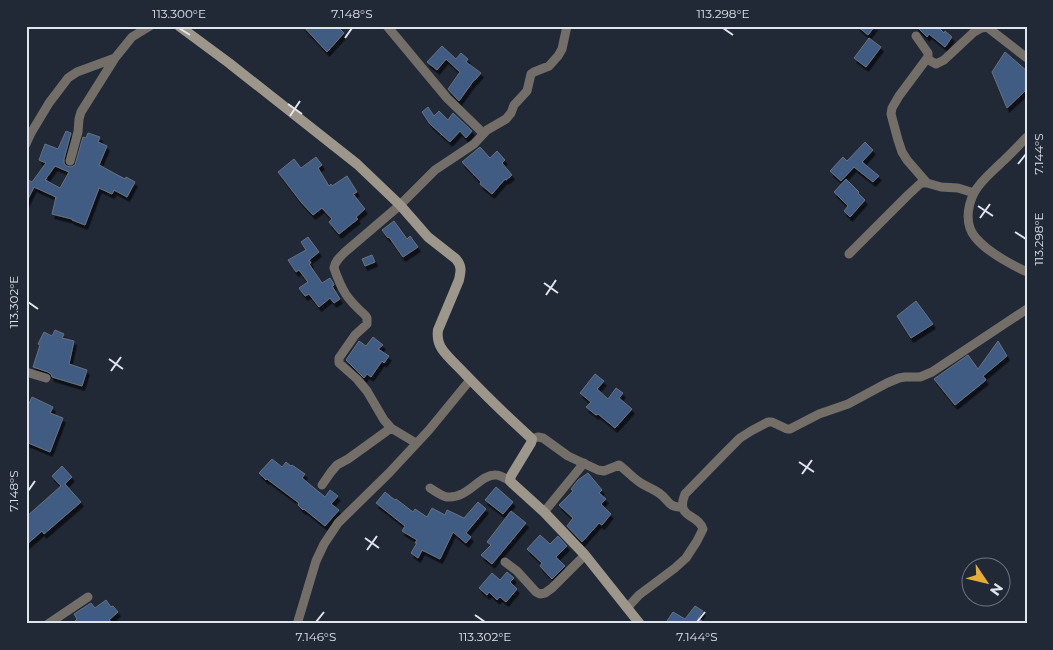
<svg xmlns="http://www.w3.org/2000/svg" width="1053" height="650" viewBox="0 0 1053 650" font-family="Montserrat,sans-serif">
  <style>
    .building { fill: #415b83; stroke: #687180; fill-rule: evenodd; filter: url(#shadow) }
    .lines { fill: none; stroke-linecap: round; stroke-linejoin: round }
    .street { stroke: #736f68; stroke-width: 9 }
    .secondary { stroke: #9d968b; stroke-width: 10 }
    .ticks { fill: none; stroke: #dfe5ed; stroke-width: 2 }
    .neatline { fill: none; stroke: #dfe5ed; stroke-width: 2 }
    .ticks-label { font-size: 12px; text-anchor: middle; fill: #dfe5ed }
  </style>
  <defs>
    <filter id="shadow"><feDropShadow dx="2.5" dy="4.5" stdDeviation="0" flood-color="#0009"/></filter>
  </defs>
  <rect width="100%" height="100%" fill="#212936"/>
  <path class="building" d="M 303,26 L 337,26 L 344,33 L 327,52 Z
    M 857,26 L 875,26 L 868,35 Z
    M 916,26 L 937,26 L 944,33 L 945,31 L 952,37 L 945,47 L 929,34 L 927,37 Z
    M 869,38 L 881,47 L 866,67 L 854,58 Z
    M 442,46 L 456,59 L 461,53 L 468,59 L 466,62 L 481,73 L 475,80 L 474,80 L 459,101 L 448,89 L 460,72 L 446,59 L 437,70 L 427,62 Z
    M 1005,52 L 1027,71 L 1027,88 L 1026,90 L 1007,108 L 992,72 Z
    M 428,107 L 434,116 L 439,111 L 448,120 L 453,113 L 472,131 L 466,138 L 460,131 L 450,142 L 430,124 L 422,112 Z
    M 66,131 L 71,133 L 64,159 L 64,163 L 66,166 L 71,167 L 75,165 L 83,137 L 86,138 L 88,133 L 100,137 L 98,142 L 107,146 L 99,165 L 125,179 L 126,177 L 135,182 L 127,197 L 114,190 L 112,194 L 99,188 L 85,225 L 72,220 L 72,219 L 52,214 L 56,197 L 34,187 L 26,203 L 26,179 L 32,182 L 46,163 L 39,160 L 45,144 L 58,149 ZM 55,166 L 69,172 L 60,188 L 45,180 Z
    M 865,142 L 873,150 L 862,162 L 879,176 L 873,182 L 854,167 L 841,181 L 830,171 L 843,157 L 847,161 Z
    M 480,147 L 490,158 L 497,151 L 505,160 L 502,163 L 512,175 L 506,180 L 505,179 L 492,194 L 480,184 L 481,182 L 462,162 Z
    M 316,157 L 322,165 L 318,168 L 329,186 L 331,184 L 332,186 L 347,176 L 357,192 L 353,194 L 365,209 L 356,217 L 358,219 L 349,226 L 339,234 L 329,222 L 332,219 L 322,208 L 313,215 L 301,202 L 278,172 L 294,159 L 301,168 Z
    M 846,179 L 859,192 L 858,193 L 865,200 L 850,217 L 844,211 L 848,206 L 834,192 Z
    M 394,221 L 407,239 L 410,236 L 418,247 L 403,257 L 389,237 L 388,238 L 382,230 Z
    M 308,237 L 319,252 L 309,260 L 311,263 L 309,264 L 322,283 L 330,278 L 332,281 L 334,285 L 332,286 L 340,299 L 334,303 L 330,298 L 319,307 L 309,294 L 305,296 L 299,288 L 308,282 L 299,270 L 296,272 L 288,260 L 306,250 L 301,242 Z
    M 372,255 L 375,262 L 365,266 L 362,259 Z
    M 916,301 L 933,324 L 911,338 L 897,316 Z
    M 55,330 L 64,334 L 62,338 L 74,341 L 69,364 L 87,370 L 82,386 L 52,377 L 51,374 L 48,372 L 33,367 L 40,345 L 38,344 L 44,332 L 52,336 Z
    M 373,337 L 383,345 L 378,349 L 389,356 L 384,363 L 382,361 L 371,377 L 367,374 L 364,378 L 346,360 L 359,341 L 366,346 Z
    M 998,341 L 1007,356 L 983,376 L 986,380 L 955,405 L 934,379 L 968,355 L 978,369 Z
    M 595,374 L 604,381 L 597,389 L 608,399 L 616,388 L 623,393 L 619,398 L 632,409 L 615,428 L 598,414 L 596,415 L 586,407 L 591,402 L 580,393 Z
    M 32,397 L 53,407 L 50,413 L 63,418 L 50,452 L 26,442 L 26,410 Z
    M 272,459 L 282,467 L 286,462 L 291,466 L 292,465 L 305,474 L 302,478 L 325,497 L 330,490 L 338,496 L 331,504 L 339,510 L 325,526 L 304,509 L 303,510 L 298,505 L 299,503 L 267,479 L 266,480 L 259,473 Z
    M 62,466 L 72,477 L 65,484 L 81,502 L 44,534 L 42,531 L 26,545 L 26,517 L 61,486 L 52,476 Z
    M 588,473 L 602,490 L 599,493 L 606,499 L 601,504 L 611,514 L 602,525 L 599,523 L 582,542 L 567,526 L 573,518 L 559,505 L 573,491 L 571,489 L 578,480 Z
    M 496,487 L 513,502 L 503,514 L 485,500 Z
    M 385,492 L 395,500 L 396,499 L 413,512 L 415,509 L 427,517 L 432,508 L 445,515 L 447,510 L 464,518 L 478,502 L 486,509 L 466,533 L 471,537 L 466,543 L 453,532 L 440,559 L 422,550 L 418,558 L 411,553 L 417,543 L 415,543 L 417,540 L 402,531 L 405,526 L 376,503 Z
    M 511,511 L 526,523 L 492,564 L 481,555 L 491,545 L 487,542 Z
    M 540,535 L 550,544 L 558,536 L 567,546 L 556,557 L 565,566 L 552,579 L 540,566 L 542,563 L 527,549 Z
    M 507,572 L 514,578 L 510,582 L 517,589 L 506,602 L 500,597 L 497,600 L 489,592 L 487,595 L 479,588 L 492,573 L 500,580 Z
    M 106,600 L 111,607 L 113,606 L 118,612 L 109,620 L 114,624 L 72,624 L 77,619 L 74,614 L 91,603 L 95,608 Z
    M 695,606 L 703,611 L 698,618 L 706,624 L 665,624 L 673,612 L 685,619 Z"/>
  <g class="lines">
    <path class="street" d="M 387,26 L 447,98 L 483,133
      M 916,36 L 928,53 L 928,57 L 899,96 L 892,108 L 891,114 L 898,140 L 902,152 L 907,160 L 927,183
      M 927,59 L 936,64 L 944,60 L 974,32 L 981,28 L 987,27 L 1027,58
      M 1027,137 C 1019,145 1011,154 1002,162 C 993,171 980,181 974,193 C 967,207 965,225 975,237 C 987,252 1010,264 1027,272
      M 26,144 L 31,133 L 49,103 L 68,78 L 77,72 L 115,58 L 132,37 L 150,26
      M 70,161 L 78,132 L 79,119 L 81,112 L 115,58
      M 849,254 L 908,195 L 921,183 L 927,183 L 941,187 L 958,188 L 974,193
      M 26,372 L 46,378
      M 532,439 L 538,437 L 543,438 L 568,456 L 598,470 L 604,471 L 619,465 C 626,470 631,476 638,481 C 644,486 652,488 659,493 C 670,501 667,507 682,507
      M 416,443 L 391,428 L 384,420 L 367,391 L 357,379 L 339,363 L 339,358 L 355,335 L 367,324 L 367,318 L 365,315 C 347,299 342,291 334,268 C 335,261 340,257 345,252 L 400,205 L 435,170 L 474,144 L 487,130 L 506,119 L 511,113 L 514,105 L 527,91 L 531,74 L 534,72 L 549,66 L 558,56 L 562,49 L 567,26
      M 322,485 L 331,472 L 337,465 L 348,459 L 391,428
      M 430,488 C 435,491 441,496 447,497 C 468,499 480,474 496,475 C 501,475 506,479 510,481
      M 544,512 L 584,463
      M 505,562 L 517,571 L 536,592 L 540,594 L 545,593 L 552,588 L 585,555
      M 627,608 L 639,595 L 675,568 L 686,558 L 697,541 L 703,529 C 698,513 675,519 685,494 L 725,453 L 740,438 L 751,431 L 768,422 L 772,422 L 787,429 L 790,429 L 819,414 L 848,404 L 887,383 L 899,378 L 905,377 L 920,377 L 932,372 L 1027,309
      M 48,624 L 88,597
      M 298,624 L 298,621 L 316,561 L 324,544 L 338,523 L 389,473 L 429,430 L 470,380"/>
    <path class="secondary" d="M 179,26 L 229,63 L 357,164 L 400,205 L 428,237 L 456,259 C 462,266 461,271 459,280 L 438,330 C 437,337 438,343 442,349 C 448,358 458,366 465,374 C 487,397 509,418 532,439 L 531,443 L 511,476 L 510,481 L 512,483 L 544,512 L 585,555 L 640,624"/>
  </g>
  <path class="ticks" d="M 179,28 L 190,35M 723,28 L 733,35M 345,38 L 352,28M 288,104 L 302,114M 290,116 L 300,101M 1018,164 L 1026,154M 978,206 L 993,216M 980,218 L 990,204M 1015,232 L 1026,239M 544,283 L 558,293M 546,295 L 556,280M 28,302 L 38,309M 109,359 L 123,369M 111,371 L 121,357M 799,462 L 814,472M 802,474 L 812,460M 28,491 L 35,481M 365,538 L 379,548M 367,550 L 377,536M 475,615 L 485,622M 316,622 L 324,612M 697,622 L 705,612"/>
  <rect width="1053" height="650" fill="none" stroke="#212936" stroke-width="55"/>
  <g transform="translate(986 582) rotate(125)"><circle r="24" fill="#212936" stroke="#6d747f"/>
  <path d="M0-4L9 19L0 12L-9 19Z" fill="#e4ad35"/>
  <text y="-8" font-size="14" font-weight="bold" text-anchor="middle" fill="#dfe5ed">N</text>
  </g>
  <rect x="28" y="28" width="998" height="594" class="neatline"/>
  <g class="ticks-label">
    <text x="179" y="18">113.300°E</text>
    <text x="352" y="18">7.148°S</text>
    <text x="723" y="18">113.298°E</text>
    <text transform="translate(1039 154) rotate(-90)" y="4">7.144°S</text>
    <text transform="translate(1039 239) rotate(-90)" y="4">113.298°E</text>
    <text transform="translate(14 302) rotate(-90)" y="4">113.302°E</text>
    <text transform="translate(14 491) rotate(-90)" y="4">7.148°S</text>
    <text x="316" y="641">7.146°S</text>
    <text x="485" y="641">113.302°E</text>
    <text x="697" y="641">7.144°S</text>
  </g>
</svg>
